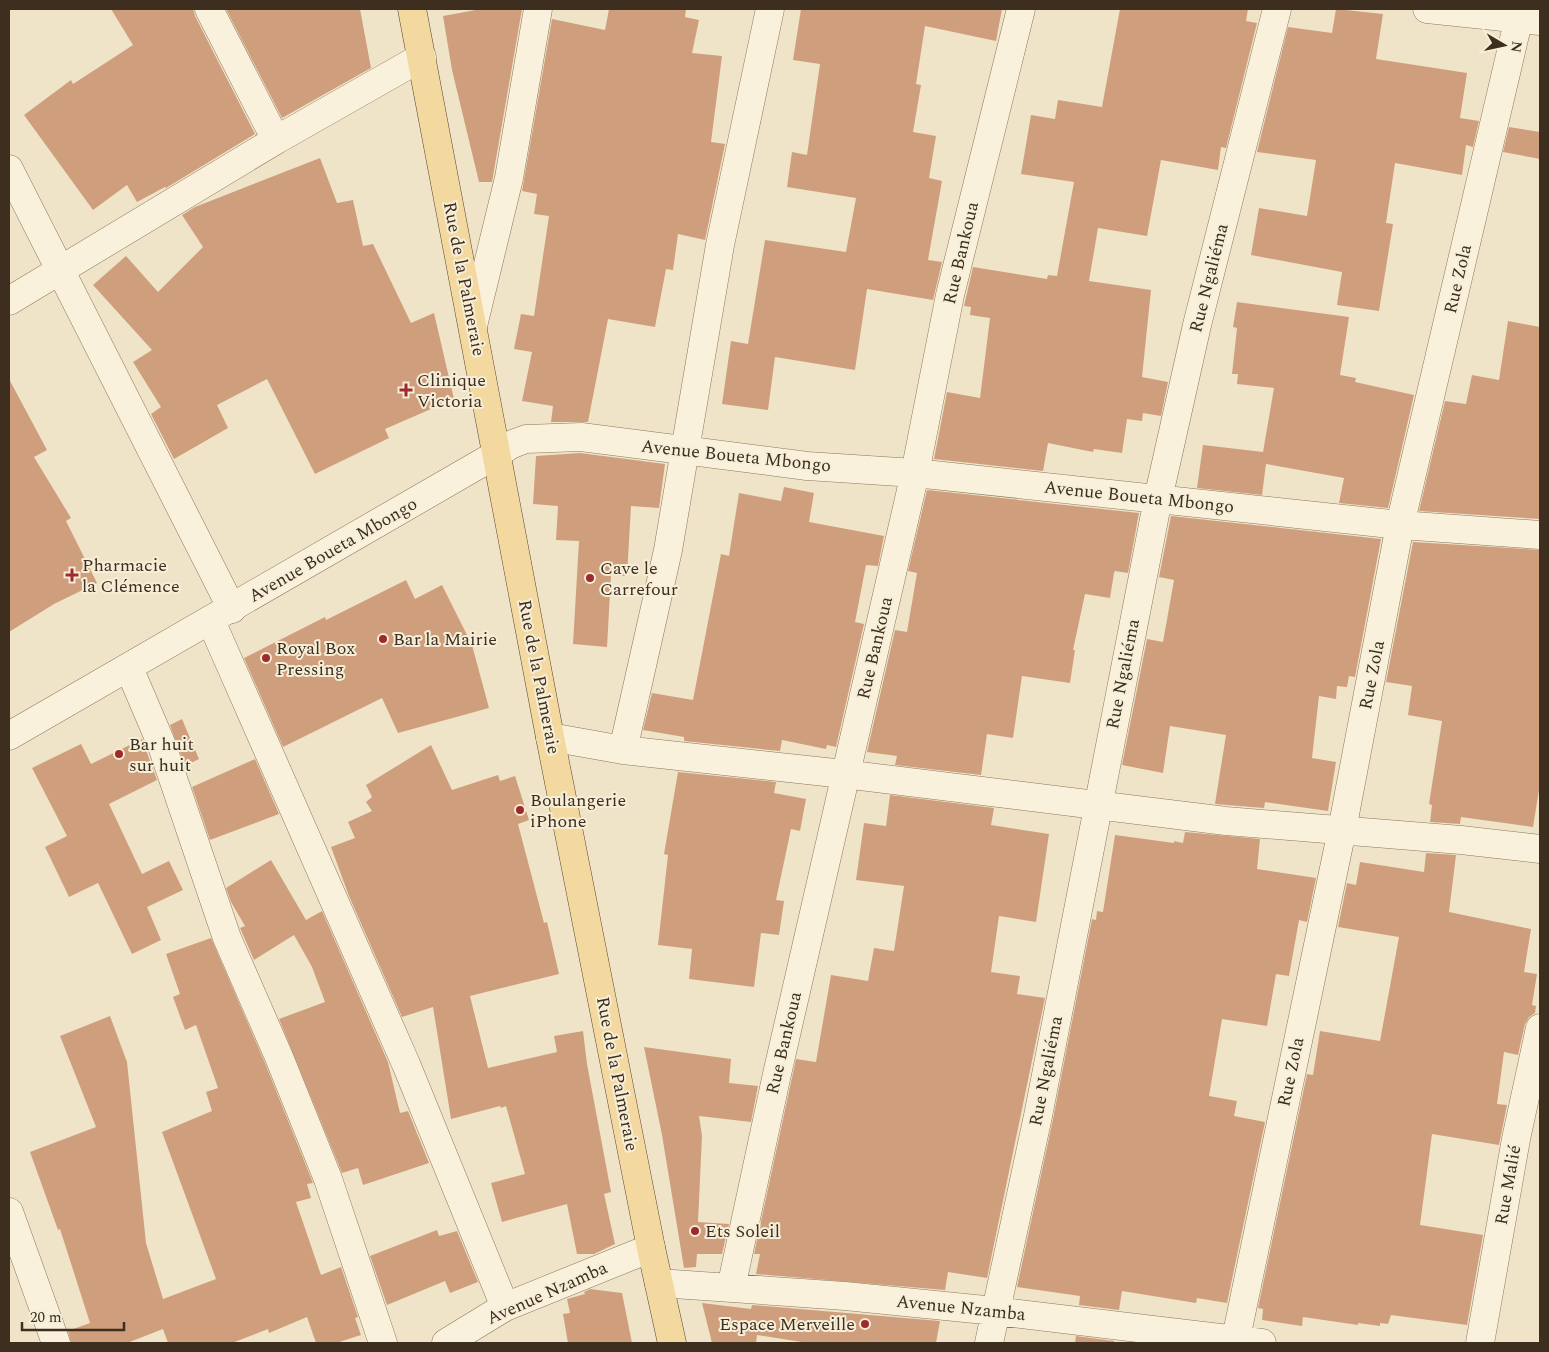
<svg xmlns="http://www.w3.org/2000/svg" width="1549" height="1352" viewBox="0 0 1549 1352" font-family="Spectral,serif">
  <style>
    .building { fill: #cf9f7d }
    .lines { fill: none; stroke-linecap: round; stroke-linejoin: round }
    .minor-casing { stroke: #8d765c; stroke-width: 29 }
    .tertiary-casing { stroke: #8d765c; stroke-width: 29 }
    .primary-casing { stroke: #5b4430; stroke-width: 29 }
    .minor { stroke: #faf1dc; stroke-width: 28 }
    .tertiary { stroke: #faf1dc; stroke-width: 28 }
    .primary { stroke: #f3d9a0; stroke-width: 28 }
    .poi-dot { fill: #9e2a2b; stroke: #f7eed8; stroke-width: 2 }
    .labels { text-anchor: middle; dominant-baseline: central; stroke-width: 4; stroke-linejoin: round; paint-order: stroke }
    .street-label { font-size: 18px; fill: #3d2e20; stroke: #f7eed8 }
    .poi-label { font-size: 18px; fill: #3d2e20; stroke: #f7eed8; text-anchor: start }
  </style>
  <rect width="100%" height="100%" fill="#f0e4c8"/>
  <path class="building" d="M 111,9 L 193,9 L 195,16 L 255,134 L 166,188 L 165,187 L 137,202 L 127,185 L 93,210 L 24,115 L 71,80 L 73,84 L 133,45 Z
    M 226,9 L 360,9 L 371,68 L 282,118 Z
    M 481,9 L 522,9 L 492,182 L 479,182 L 452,70 L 443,16 Z
    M 609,9 L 686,9 L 685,17 L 699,20 L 692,53 L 722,56 L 711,142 L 725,144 L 705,240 L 678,234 L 673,270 L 666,269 L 655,327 L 608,319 L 588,422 L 551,422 L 553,406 L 522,401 L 532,352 L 514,349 L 521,314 L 534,316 L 549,216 L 534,214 L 537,194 L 522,191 L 552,19 L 605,30 Z
    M 801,9 L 1002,9 L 996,41 L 925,26 L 916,84 L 921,85 L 913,132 L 936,136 L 929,178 L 942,181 L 928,260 L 942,262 L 933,300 L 867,289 L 855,370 L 775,357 L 768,410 L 722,404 L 731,341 L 748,344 L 765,240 L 846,252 L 856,198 L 787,187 L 792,152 L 807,155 L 820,64 L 793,60 Z
    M 1120,9 L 1248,9 L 1246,21 L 1257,23 L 1226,148 L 1221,147 L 1218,170 L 1161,160 L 1147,236 L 1098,228 L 1089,281 L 1151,290 L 1142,377 L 1168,382 L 1161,416 L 1143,413 L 1142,421 L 1127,419 L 1122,453 L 1094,449 L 1093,452 L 1048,443 L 1043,471 L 934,459 L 947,392 L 980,398 L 990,318 L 970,315 L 971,307 L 964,306 L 973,267 L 1047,279 L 1048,275 L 1057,276 L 1074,182 L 1021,174 L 1031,115 L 1055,119 L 1058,100 L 1102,107 Z
    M 1336,9 L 1383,14 L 1376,59 L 1467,73 L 1460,118 L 1479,121 L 1473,147 L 1466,145 L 1462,175 L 1395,163 L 1386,223 L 1393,224 L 1379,311 L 1337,305 L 1342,272 L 1251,255 L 1259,208 L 1307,216 L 1316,160 L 1257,152 L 1288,27 L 1332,33 Z
    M 1509,127 L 1540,132 L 1540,159 L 1503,152 Z
    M 320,158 L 337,203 L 353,200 L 363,246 L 373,244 L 411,323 L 434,313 L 454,399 L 385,429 L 389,438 L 315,474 L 267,379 L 217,405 L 228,428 L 174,459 L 151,414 L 161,407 L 133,362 L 152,350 L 93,285 L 126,256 L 158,292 L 203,247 L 182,215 L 195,207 Z
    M 1237,302 L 1349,317 L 1340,375 L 1356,378 L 1355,382 L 1414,395 L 1388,508 L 1339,503 L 1344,478 L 1266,464 L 1262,495 L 1197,488 L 1203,445 L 1263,452 L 1274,388 L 1237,384 L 1238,374 L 1232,374 L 1237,328 L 1233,327 Z
    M 1508,321 L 1540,327 L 1540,519 L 1419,511 L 1445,401 L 1466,404 L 1472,375 L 1499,380 Z
    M 9,379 L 47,450 L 34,457 L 71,518 L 66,521 L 97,583 L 54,604 L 9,632 Z
    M 580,453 L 665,464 L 659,508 L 631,506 L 627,576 L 611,575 L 607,647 L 573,644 L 579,541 L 556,540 L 558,506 L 533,504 L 536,456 Z
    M 784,487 L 814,493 L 809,522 L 884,536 L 878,566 L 866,565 L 855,622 L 864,624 L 836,747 L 827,745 L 826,749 L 782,740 L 780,751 L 684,741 L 684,737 L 643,730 L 652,693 L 693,700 L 721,554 L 729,556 L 739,493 L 781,501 Z
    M 927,490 L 1139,513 L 1128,573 L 1115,571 L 1114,573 L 1110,598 L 1085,594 L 1073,650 L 1075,650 L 1070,683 L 1022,676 L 1013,738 L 987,734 L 981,775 L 895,765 L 897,756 L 867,752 L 895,630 L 907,632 L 917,573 L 908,571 Z
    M 1171,516 L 1381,539 L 1355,677 L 1349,676 L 1347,687 L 1337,686 L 1336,699 L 1319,696 L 1312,758 L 1336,762 L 1328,811 L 1265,802 L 1264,808 L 1215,804 L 1226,735 L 1170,726 L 1163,773 L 1122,765 L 1147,639 L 1163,642 L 1174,580 L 1159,577 Z
    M 1413,542 L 1540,550 L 1540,784 L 1533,827 L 1461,817 L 1460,824 L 1430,822 L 1432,805 L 1429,804 L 1442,721 L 1408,715 L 1412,686 L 1386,682 Z
    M 406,580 L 415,599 L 442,585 L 472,645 L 489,708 L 398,733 L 382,698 L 283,747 L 244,658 L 325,617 L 326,620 Z
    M 182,719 L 199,759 L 185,766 L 170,725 Z
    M 142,739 L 157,780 L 109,804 L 142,874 L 169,861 L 183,890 L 147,907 L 161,940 L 132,954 L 98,883 L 69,897 L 45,847 L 67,836 L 32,768 L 81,744 L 91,764 Z
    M 431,745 L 452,790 L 498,775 L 500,781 L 515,776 L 529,820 L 518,824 L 544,923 L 547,922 L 559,974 L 470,996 L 488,1068 L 557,1052 L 554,1036 L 583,1031 L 587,1064 L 611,1192 L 604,1194 L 615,1244 L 594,1254 L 577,1254 L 567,1204 L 502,1222 L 491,1183 L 525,1174 L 506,1106 L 501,1108 L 500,1106 L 451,1119 L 433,1007 L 402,1017 L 349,896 L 331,847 L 355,838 L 348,822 L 372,811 L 366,802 L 372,797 L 366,785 Z
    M 255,759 L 279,814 L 210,840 L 192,787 Z
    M 678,772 L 776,782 L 774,793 L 806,799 L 800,831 L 791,829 L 776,900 L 784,901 L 779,935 L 761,933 L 754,987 L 689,979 L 692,949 L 658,945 L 668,855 L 664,854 Z
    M 890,795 L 994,808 L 991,825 L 1049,834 L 1036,922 L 999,916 L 991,972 L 1020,976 L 1017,994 L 1045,998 L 987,1278 L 948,1272 L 945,1290 L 756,1274 L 760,1254 L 754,1254 L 796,1059 L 816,1062 L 831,975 L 868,981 L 874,948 L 894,951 L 904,886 L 856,880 L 864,823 L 886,826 Z
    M 1185,832 L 1260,839 L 1257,869 L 1316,878 L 1307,922 L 1299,920 L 1289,976 L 1276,974 L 1267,1026 L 1222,1019 L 1209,1096 L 1237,1101 L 1234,1116 L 1265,1122 L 1227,1303 L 1197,1298 L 1196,1303 L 1122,1291 L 1119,1310 L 1079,1305 L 1080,1296 L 1017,1287 L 1053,1119 L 1092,919 L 1096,920 L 1097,911 L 1103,912 L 1115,835 L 1174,843 L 1174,841 L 1183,843 Z
    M 1426,853 L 1456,855 L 1449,912 L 1531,929 L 1524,972 L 1537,974 L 1532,1005 L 1536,1006 L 1535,1013 L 1529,1017 L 1525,1024 L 1518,1055 L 1504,1052 L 1497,1104 L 1507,1105 L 1499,1145 L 1432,1134 L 1420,1225 L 1483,1235 L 1467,1325 L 1391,1315 L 1388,1324 L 1380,1323 L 1380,1326 L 1358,1323 L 1358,1325 L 1303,1317 L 1302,1326 L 1262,1320 L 1263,1309 L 1258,1308 L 1307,1074 L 1313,1075 L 1320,1031 L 1380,1041 L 1399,937 L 1338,927 L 1347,883 L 1356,885 L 1360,862 L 1424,872 Z
    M 271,860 L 306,920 L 322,911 L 388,1062 L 400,1113 L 408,1111 L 429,1163 L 363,1185 L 358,1168 L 342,1173 L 279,1019 L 325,1002 L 312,967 L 294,935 L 254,960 L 240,928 L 245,926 L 231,902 L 226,888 Z
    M 211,938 L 265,1063 L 313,1183 L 307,1184 L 311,1198 L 296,1202 L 321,1275 L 341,1267 L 358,1317 L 355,1318 L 361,1335 L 336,1343 L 316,1343 L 307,1317 L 269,1333 L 268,1329 L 232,1343 L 168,1343 L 163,1329 L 127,1343 L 71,1343 L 68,1331 L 90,1323 L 60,1229 L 58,1230 L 30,1152 L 96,1127 L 60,1036 L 110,1016 L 127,1062 L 146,1243 L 163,1299 L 216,1279 L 162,1132 L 212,1111 L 206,1092 L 218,1088 L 196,1025 L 185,1030 L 173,997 L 180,994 L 166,954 Z
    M 644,1047 L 731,1059 L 729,1083 L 758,1086 L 751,1122 L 699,1116 L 702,1136 L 698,1222 L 729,1224 L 722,1254 L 697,1254 L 696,1267 L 684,1268 L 662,1135 Z
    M 437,1230 L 439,1236 L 457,1231 L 478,1282 L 450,1293 L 445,1281 L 387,1305 L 370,1256 Z
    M 590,1289 L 622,1293 L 632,1343 L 568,1343 L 563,1314 L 570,1313 L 567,1299 L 585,1294 L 584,1292 Z
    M 702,1303 L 751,1309 L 752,1305 L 940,1321 L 936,1343 L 808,1343 L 757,1335 L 756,1343 L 712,1343 Z
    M 1076,1336 L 1114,1341 L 1114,1343 L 1075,1343 Z"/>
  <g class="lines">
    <g class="minor-casing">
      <path id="minor" d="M 209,9 L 276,140
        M 1427,9 L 1540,21
        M 9,169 L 232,609
        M 9,301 L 276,140 L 422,57
        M 473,326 L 509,178 L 538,9
        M 497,454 L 510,445 L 526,439 L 581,437 L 807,466 L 915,473 L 1400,525 L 1540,535
        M 211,621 L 406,1064 L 505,1307
        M 129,668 L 161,743 L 227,938 L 279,1057 L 328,1179 L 383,1343
        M 550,737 L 623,750 L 844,774 L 1226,821 L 1461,840 L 1540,849
        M 623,750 L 668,550 L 720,245 L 770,9
        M 9,1212 L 56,1343
        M 659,1283 L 845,1296 L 995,1311 L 1262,1343
        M 731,1288 L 777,1074 L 915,473 L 950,295 L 1021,9
        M 446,1343 L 505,1307 L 651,1248
        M 989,1343 L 1038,1116 L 1158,499 L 1197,325 L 1277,9
        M 1235,1343 L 1342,830 L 1400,525 L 1521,9
        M 1480,1343 L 1516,1139 L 1540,1028"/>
    </g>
    <g class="tertiary-casing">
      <path id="tertiary" d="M 9,736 L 497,454"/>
    </g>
    <g class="primary-casing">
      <path id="primary" d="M 412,9 L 550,737 L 651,1248 L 672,1343"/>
    </g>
    <use href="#minor" class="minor"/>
    <use href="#tertiary" class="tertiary"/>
    <use href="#primary" class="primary"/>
  </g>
  <g class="poi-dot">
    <path d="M403.5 382.5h5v5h5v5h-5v5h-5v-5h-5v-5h5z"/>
    <path d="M69.5 567.5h5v5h5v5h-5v5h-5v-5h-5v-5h5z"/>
    <circle cx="590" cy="578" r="5"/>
    <circle cx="383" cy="639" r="5"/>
    <circle cx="266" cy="658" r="5"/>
    <circle cx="119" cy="754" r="5"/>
    <circle cx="520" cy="810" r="5"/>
    <circle cx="695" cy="1231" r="5"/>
    <circle cx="865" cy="1324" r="5"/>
  </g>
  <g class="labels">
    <g class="street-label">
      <text transform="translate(961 253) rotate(-77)">Rue Bankoua</text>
      <text transform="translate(1209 278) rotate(-76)">Rue Ngaliéma</text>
      <text transform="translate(464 279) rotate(79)">Rue de la Palmeraie</text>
      <text transform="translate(1458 279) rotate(-77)">Rue Zola</text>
      <text transform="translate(736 456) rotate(6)">Avenue Boueta Mbongo</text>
      <text transform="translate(1139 497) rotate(6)">Avenue Boueta Mbongo</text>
      <text transform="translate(333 550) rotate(-30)">Avenue Boueta Mbongo</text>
      <text transform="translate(875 648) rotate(-77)">Rue Bankoua</text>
      <text transform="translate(1123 674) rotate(-79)">Rue Ngaliéma</text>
      <text transform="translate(1372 675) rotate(-79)">Rue Zola</text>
      <text transform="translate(539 677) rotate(79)">Rue de la Palmeraie</text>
      <text transform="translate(784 1043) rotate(-77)">Rue Bankoua</text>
      <text transform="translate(1046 1071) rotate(-79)">Rue Ngaliéma</text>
      <text transform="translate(1291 1072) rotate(-78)">Rue Zola</text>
      <text transform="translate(617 1074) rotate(79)">Rue de la Palmeraie</text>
      <text transform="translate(1508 1185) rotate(-80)">Rue Malié</text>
      <text transform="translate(547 1293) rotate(-24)">Avenue Nzamba</text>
      <text transform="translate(961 1308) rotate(6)">Avenue Nzamba</text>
    </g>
    <g class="poi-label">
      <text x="417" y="380">Clinique<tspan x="417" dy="21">Victoria</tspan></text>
      <text x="82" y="565">Pharmacie<tspan x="82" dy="21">la Clémence</tspan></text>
      <text x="600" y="568">Cave le<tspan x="600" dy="21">Carrefour</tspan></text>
      <text x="393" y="639">Bar la Mairie</text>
      <text x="276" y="648">Royal Box<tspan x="276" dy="21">Pressing</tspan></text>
      <text x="129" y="744">Bar huit<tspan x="129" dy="21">sur huit</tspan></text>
      <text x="530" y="800">Boulangerie<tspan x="530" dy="21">iPhone</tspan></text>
      <text x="705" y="1231">Ets Soleil</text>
      <text x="855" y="1324" text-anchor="end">Espace Merveille</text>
    </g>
  </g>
  <rect width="1549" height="1352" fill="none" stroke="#3d2e20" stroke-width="20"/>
  <g transform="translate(1504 45) rotate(99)" stroke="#f7eed8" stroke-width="4" paint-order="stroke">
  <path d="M0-4L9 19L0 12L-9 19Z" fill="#3d2e20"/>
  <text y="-8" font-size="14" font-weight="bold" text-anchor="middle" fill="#3d2e20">N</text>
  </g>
  <path d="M22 1322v8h102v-8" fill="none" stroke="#3d2e20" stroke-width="2.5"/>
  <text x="30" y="1322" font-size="15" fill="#3d2e20" stroke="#f7eed8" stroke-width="4" paint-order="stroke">20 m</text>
</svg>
